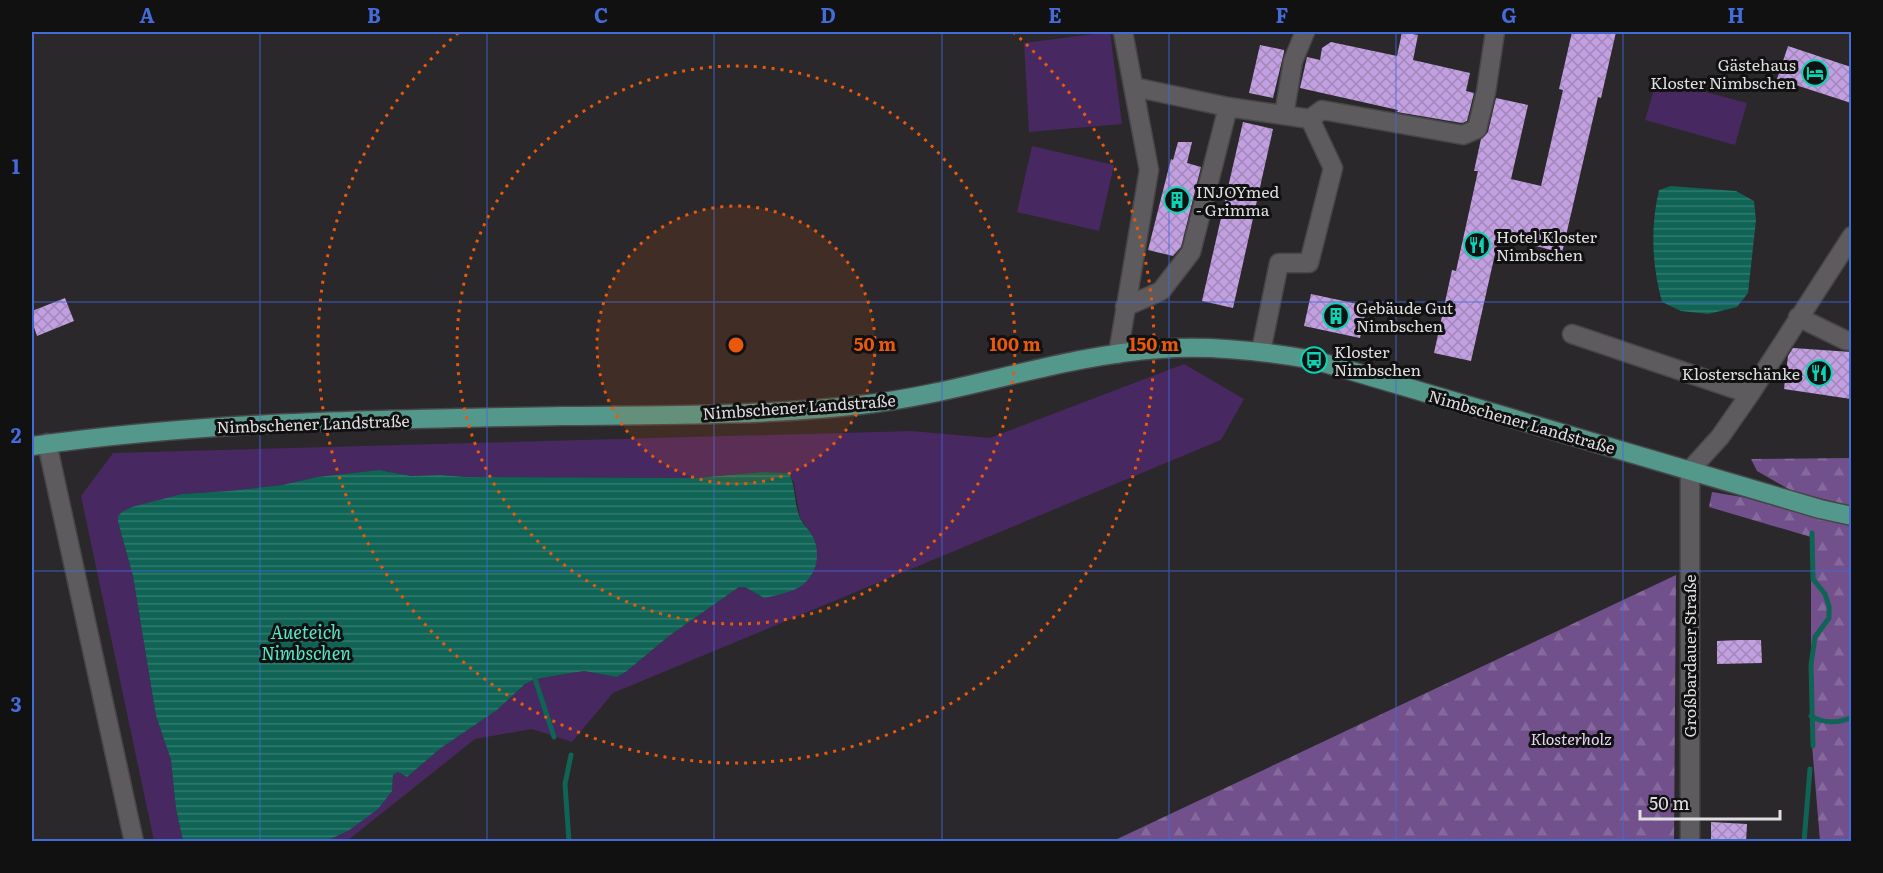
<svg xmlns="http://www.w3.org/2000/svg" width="1883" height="873" viewBox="0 0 1883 873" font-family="Literata,serif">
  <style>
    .grass { fill: #482860 }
    .forest { fill: url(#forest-firs) }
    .water { fill: url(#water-rules) }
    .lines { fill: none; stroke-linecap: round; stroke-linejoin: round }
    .stream { stroke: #0f6455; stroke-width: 5 }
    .building { fill: url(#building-cross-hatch) }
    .minor-casing { stroke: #474648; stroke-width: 21 }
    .major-casing { stroke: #474648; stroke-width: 21 }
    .minor { stroke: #5d5b5e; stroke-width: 18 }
    .major { stroke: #53988b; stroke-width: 18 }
    .grid { fill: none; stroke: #446bda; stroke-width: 1.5; stroke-opacity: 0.55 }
    .ring { fill: none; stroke: #e8590c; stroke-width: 3; stroke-dasharray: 3 6 }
    .labels { text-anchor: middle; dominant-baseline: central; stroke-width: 6; stroke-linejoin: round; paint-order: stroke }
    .poi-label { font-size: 16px; fill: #dfdee0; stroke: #121112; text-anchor: start }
    .street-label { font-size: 16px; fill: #dfdee0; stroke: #121112 }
    .park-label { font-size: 16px; font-style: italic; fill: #e8d6f9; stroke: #121112 }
    .water-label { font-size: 18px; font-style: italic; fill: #59e7ca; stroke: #121112 }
    .centre { fill: #e8590c; stroke: #121112; stroke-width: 3 }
    .ring-label { font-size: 18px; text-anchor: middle; font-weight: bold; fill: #e8590c; stroke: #121112; stroke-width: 6; stroke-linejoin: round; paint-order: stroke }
    .neatline { fill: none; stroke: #446bda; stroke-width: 2 }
    .grid-label { font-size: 20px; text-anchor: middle; font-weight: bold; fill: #446bda }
  </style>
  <defs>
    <pattern id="forest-firs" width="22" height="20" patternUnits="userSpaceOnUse" patternTransform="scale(1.5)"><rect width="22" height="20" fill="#71508c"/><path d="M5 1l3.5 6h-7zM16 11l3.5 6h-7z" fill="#85699c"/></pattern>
    <pattern id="water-rules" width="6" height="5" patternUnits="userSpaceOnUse" patternTransform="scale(1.5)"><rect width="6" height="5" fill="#0f6455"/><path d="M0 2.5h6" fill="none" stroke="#327a6d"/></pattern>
    <pattern id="building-cross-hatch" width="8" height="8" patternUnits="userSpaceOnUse" patternTransform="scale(1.5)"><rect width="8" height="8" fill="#c29fe0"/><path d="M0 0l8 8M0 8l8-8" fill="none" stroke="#a288b9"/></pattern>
  </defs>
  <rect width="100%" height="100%" fill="#2a282b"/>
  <path class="grass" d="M 1110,32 L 1122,124 L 1029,132 L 1024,43 Z
    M 1657,79 L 1747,103 L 1735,145 L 1645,120 Z
    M 1032,146 L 1114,165 L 1099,231 L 1017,212 Z
    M 1184,364 L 1244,399 L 1221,440 L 613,693 L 572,742 L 532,729 L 475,739 L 347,841 L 326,841 L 348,831 L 392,791 L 393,775 L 398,772 L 407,777 L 441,748 L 497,710 L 525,684 L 535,679 L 584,671 L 617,677 L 627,671 L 669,636 L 739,587 L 745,587 L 764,598 L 813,536 L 800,518 L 794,483 L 789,473 L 762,472 L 696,478 L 466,477 L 440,475 L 411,476 L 379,470 L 317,477 L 282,485 L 228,491 L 182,494 L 118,522 L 133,576 L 156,716 L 171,760 L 176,809 L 183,842 L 154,841 L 81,496 L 113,453 L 912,431 L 990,438 Z"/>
  <path class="forest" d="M 1851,458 L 1851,506 L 1792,491 L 1757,471 L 1751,459 Z
    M 1712,492 L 1754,499 L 1818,518 L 1851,526 L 1851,841 L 1820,841 L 1811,733 L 1811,537 L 1709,507 Z
    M 1676,575 L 1674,841 L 1113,841 Z"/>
  <path class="water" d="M 1671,186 L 1736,191 L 1754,201 L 1756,220 L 1748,293 L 1737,307 L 1708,314 L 1681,311 L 1662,302 C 1652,265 1650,229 1659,190 Z
    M 379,470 L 411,476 L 440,475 L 466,477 L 696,478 L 762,472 L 789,473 C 796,487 794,504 800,518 C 803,525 810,530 813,537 C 823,558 814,583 791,591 C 783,594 773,596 764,598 L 745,587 L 739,587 L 669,636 L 627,671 L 617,677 L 584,671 L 535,679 L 525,684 L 497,710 L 441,748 L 407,777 L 398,772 L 393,775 L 392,791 L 378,809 L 348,831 L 326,841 L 183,841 L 176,809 L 171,760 L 156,716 L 133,576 L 118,522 L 118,516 L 122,512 L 132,507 L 182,494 L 228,491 L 282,485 L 317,477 Z"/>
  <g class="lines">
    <path class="stream" d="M 1812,533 L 1813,579 L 1825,594 L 1829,606 L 1829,618 L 1815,637 L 1811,665 L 1813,746
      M 535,679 L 554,737
      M 1811,716 C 1822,723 1839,724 1852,717
      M 569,842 L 565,784 L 571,755
      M 1804,842 L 1810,769"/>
  </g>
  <path class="building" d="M 1402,32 L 1418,35 L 1413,60 L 1470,73 L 1466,91 L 1474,93 L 1467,121 L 1462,123 L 1397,112 L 1398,110 L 1300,88 L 1307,57 L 1320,60 L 1322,48 L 1331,42 L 1397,56 Z
    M 1572,32 L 1616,32 L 1601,98 L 1598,97 L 1562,253 L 1499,236 L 1471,361 L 1434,353 L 1452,270 L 1456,271 L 1478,171 L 1474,171 L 1481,139 L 1488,132 L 1496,98 L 1528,105 L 1511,179 L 1541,186 L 1563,90 L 1559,89 Z
    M 1260,45 L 1284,50 L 1284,52 L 1273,98 L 1249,93 Z
    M 1788,46 L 1851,67 L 1851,103 L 1777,79 Z
    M 1243,122 L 1273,129 L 1233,308 L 1202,301 Z
    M 1178,142 L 1192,142 L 1187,163 L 1201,167 L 1181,247 L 1173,256 L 1148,250 L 1171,159 L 1173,160 Z
    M 1311,294 L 1367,306 L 1360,338 L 1304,326 Z
    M 65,298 L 74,321 L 37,336 L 32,321 L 32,311 Z
    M 1793,348 L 1851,352 L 1851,399 L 1784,389 L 1788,356 Z
    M 1739,640 L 1761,640 L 1762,663 L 1717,664 L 1717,641 Z
    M 1711,822 L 1747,824 L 1746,842 L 1711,842 Z"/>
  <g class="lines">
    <g class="minor-casing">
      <path id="minor" d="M 1134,87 L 1228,107 L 1310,119 L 1322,110 L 1463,135 L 1477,129 L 1486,92 L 1495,32
        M 1284,115 L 1293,61 L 1305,32
        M 1125,307 L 1161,291 L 1191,252 L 1228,107
        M 1798,317 L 1845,340 L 1852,341
        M 1572,334 L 1750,394
        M 1261,351 L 1279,263 L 1309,263 L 1333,168 L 1310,119
        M 1118,354 L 1149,170 L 1123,32
        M 47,443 L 134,842
        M 1690,842 L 1690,470 L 1720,437 L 1750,394 L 1852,236"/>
    </g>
    <g class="major-casing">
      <path id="major" d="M 32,446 C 207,421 385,419 562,416 C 661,415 762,416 860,405 C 961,394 1058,356 1160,349 C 1212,345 1263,351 1314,360 L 1820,509 L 1852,516"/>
    </g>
    <use href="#minor" class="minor"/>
    <use href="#major" class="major"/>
  </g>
  <path class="grid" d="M 260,32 L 260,842M 487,32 L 487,842M 714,32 L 714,842M 942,32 L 942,842M 1169,32 L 1169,842M 1396,32 L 1396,842M 1623,32 L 1623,842M 32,302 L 1852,302M 32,571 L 1852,571"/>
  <circle cx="736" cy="345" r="139" fill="#e8590c" fill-opacity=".12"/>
  <g class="ring">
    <circle cx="736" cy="345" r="139"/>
    <circle cx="736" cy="345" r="279"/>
    <path d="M1013 32A418 418 0 1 1 459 32"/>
  </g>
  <defs>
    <g id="hotel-ring" transform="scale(1.35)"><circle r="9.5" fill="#121112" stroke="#09d5b5" stroke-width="1.5"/><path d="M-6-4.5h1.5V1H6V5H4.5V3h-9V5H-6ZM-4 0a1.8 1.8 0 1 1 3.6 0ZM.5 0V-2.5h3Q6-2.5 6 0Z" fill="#09d5b5"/></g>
    <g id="building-ring" transform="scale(1.35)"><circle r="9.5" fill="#121112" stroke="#09d5b5" stroke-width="1.5"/><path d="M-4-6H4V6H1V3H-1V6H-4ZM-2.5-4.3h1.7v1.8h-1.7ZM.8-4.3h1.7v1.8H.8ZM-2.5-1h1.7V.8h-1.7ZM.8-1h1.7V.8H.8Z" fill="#09d5b5"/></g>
    <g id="restaurant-ring" transform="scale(1.35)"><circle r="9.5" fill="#121112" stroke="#09d5b5" stroke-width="1.5"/><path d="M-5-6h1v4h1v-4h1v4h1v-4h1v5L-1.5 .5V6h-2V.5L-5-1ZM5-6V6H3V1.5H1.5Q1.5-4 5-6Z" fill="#09d5b5"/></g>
    <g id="bus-ring" transform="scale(1.35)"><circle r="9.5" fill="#121112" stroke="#09d5b5" stroke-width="1.5"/><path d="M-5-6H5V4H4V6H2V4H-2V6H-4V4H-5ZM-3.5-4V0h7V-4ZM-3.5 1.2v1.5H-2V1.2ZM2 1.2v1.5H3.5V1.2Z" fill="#09d5b5"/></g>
  </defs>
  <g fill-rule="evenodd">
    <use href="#hotel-ring" x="1815" y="73"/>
    <use href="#building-ring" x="1177" y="200"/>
    <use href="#restaurant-ring" x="1477" y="245"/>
    <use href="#building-ring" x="1336" y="316"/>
    <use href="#bus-ring" x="1314" y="360"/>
    <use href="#restaurant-ring" x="1819" y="373"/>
  </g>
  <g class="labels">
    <g class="poi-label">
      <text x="1796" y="64" text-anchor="end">Gästehaus<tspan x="1796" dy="18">Kloster Nimbschen</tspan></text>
      <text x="1196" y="191">INJOYmed<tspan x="1196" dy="18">- Grimma</tspan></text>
      <text x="1496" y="236">Hotel Kloster<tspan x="1496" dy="18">Nimbschen</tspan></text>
      <text x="1356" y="307">Gebäude Gut<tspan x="1356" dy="18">Nimbschen</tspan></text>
      <text x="1334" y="351">Kloster<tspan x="1334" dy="18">Nimbschen</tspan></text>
      <text x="1800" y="373" text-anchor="end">Klosterschänke</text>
    </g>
    <g class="street-label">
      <text transform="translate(799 406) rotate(-4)">Nimbschener Landstraße</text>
      <text transform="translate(1522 421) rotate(16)">Nimbschener Landstraße</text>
      <text transform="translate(313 423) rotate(-2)">Nimbschener Landstraße</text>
      <text transform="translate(1689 656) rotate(-90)">Großbardauer Straße</text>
    </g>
    <g class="park-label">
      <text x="1571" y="738">Klosterholz</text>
    </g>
    <g class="water-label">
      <text x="306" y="631">Aueteich<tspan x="306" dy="21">Nimbschen</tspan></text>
    </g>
  </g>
  <circle cx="736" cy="345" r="9" class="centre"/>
  <g class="ring-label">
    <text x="875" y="351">50 m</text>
    <text x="1015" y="351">100 m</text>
    <text x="1154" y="351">150 m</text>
  </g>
  <rect width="1883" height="873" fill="none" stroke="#121112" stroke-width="66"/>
  <path d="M1640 810v9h140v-9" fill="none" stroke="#dfdee0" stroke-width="3"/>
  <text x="1649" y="810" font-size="18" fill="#dfdee0" stroke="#121112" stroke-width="4.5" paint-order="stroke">50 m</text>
  <rect x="33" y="33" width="1817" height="807" class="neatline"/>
  <g class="grid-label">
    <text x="147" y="23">A</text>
    <text x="374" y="23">B</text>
    <text x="601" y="23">C</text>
    <text x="828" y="23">D</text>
    <text x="1055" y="23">E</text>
    <text x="1282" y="23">F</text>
    <text x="1509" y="23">G</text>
    <text x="1736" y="23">H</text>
    <text x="16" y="174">1</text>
    <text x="16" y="443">2</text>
    <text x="16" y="712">3</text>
  </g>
</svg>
